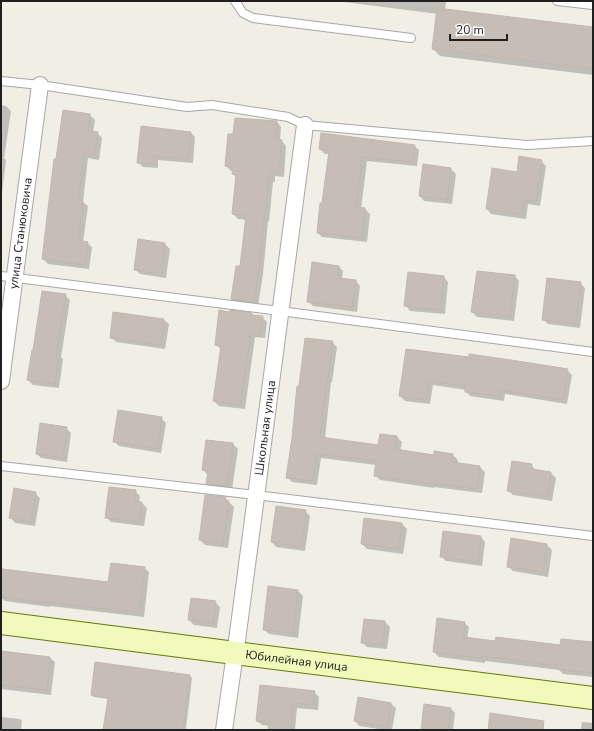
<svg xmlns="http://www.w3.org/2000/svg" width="594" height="731" viewBox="0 0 594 731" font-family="'Nunito Sans',sans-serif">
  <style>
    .shadow { fill: #0003 }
    .building { fill: #c6beb6; stroke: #c3b7a8 }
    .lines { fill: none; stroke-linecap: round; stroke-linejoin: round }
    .lane-casing { stroke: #a7a7a7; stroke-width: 10 }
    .street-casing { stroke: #a7a7a7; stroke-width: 18 }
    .secondary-casing { stroke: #627b04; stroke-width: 24 }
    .lane { stroke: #fff; stroke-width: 8 }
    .street { stroke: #fff; stroke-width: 16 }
    .secondary { stroke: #f1fabb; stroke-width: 22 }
    .labels { text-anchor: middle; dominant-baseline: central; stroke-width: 3; stroke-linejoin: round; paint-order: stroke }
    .street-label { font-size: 12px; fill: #202020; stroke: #fff }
  </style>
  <rect width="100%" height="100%" fill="#f1eee6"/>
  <path class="shadow" d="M 336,1 L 446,1 L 445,10 L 593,28 L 593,75 L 440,56 L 433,49 L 438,14 Z
    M 1,105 L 6,106 L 11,111 L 4,158 L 6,160 L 2,193 L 1,193 Z
    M 64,111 L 90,115 L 95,120 L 93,133 L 97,133 L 102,138 L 99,160 L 88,158 L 83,202 L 88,206 L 83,242 L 87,243 L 92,247 L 89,269 L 48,264 L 43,259 Z
    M 277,122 L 281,127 L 280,141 L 282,141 L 286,146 L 284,177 L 275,176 L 275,182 L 273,182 L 269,222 L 268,221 L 263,274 L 258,306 L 237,304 L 232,299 L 241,267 L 247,220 L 238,219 L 233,214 L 236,177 L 233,174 L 233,171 L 231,171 L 226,166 L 234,136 Z
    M 190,132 L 195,137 L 193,163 L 158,160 L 158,168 L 143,167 L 138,162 Z
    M 414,146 L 419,150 L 417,166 L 367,161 L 361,209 L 365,209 L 370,214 L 367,242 L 322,237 L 318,233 L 323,204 L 329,154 L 325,154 L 320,149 Z
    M 541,161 L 546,166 L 540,206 L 528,204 L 526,219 L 491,214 L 487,209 L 517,173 Z
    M 423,165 L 451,169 L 456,174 L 452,204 L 424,201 L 420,196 Z
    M 165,244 L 170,249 L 166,278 L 140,274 L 135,269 Z
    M 339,267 L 343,271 L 342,279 L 356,281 L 360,286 L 357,312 L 313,306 L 308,301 Z
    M 515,276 L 519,281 L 514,321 L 477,317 L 472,312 Z
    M 444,277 L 448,282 L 445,314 L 410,311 L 406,306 Z
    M 580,283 L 585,288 L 580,328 L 548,324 L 543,319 Z
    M 65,295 L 70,300 L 61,357 L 63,359 L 59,388 L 33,385 L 28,380 L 33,351 Z
    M 252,314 L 254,316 L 262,317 L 267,322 L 265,338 L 255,337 L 245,409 L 219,406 L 214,401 L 221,349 L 216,345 Z
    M 164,320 L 169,324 L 165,349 L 116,342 L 111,337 Z
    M 332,342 L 337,347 L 332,382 L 331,382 L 325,439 L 379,446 L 397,437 L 402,442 L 400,451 L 434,456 L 435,452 L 453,455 L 458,460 L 457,464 L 480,467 L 485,472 L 482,493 L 434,487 L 434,488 L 380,480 L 375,475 L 376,465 L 321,458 L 317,485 L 292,482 L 287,477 L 300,387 Z
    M 406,350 L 567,370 L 572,375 L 567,404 L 505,394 L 504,401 L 470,396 L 466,391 L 466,390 L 433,385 L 430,404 L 405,401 L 400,396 Z
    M 161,418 L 166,423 L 161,453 L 119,446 L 114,441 Z
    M 66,428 L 71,433 L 67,462 L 41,458 L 37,454 Z
    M 233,444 L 238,449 L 232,490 L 212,488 L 207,483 L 208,475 L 203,470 Z
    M 531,465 L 536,470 L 551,473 L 556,478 L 552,501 L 513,495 L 508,490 Z
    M 135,491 L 140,496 L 139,502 L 142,503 L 147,508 L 144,526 L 111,522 L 106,517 Z
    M 35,493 L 40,498 L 35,526 L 15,523 L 11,518 Z
    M 225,498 L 234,507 L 228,548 L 205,545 L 200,540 Z
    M 277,507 L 305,511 L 310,516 L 305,551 L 276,547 L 272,542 Z
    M 365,519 L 402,524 L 407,529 L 403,554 L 367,549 L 362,544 Z
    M 481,537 L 485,542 L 482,566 L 446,561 L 441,556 Z
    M 512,540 L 547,545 L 552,550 L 548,577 L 513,571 L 508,566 Z
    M 144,568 L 149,572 L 144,617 L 50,606 L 50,607 L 5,601 L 1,598 L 1,587 L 109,584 Z
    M 298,591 L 303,596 L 298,638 L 269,634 L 264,630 Z
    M 215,602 L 220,607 L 217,628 L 194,625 L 189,620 Z
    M 385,622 L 390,627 L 387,649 L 367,647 L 362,642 Z
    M 464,623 L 469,627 L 467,639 L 561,646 L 593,643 L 593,677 L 563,674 L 559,670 L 485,661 L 485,663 L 439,657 L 434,652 Z
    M 1,652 L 50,658 L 55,662 L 51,695 L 1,689 Z
    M 96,663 L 190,676 L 192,678 L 186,729 L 196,730 L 104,730 L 109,699 L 94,697 L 92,695 Z
    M 314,692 L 319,697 L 318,710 L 297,708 L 295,730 L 269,730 L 269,726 L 262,725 L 257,721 Z
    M 391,704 L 396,708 L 392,730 L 385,730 L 359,726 L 355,721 Z
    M 451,709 L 455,713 L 453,730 L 422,730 Z
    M 1,717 L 20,719 L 22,721 L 21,730 L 1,730 Z
    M 582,722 L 593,723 L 593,730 L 581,730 Z"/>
  <path class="building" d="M 437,8 L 593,27 L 593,69 L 432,49 Z
    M 63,110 L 90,114 L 88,131 L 98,132 L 94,155 L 84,154 L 78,200 L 83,201 L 78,240 L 88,242 L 85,265 L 42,259 L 54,159 L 56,159 Z
    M 235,118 L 277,121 L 276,139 L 282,140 L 279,172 L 271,172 L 270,178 L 268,178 L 265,217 L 264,217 L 259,269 L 254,302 L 231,299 L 236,266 L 240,266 L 246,216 L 232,214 L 236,175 L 232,174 L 233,167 L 225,166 L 228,134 L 233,134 Z
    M 141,126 L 191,132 L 188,159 L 154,156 L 153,164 L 137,163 Z
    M 321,133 L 415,145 L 413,162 L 362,157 L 356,207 L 365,208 L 362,238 L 317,233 L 320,203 L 322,203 L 329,151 L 319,149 Z
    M 519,156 L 542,160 L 536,202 L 524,200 L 522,214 L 486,209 L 492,168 L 517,172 Z
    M 423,164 L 451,168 L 447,200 L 419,196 Z
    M 138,239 L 165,243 L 161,274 L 134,270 Z
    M 312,262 L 339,266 L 338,278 L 356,280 L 352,307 L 307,302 Z
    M 477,271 L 515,275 L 510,317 L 471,312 Z
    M 408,272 L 444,276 L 440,310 L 404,306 Z
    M 547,278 L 581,282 L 575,324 L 542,320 Z
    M 42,291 L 66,294 L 56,353 L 59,354 L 55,384 L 27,380 L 32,350 L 33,350 Z
    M 219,310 L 229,312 L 230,310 L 252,313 L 252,315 L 263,316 L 260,334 L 251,333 L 240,405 L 213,401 L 221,346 L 215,345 Z
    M 113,312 L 164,319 L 161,345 L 110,338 Z
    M 305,338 L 333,341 L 328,377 L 327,377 L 320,437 L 378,445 L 380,434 L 397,436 L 395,449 L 434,455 L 434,451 L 453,454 L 452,462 L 480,466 L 477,489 L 430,483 L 430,484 L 374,476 L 376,461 L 316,454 L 313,481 L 286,478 L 292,438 L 297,386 L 299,386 Z
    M 406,349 L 469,357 L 469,354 L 511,360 L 568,369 L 563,400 L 501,390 L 500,396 L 465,392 L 465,386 L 428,381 L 426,400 L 399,396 Z
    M 118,410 L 162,417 L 157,449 L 113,442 Z
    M 40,423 L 67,427 L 63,458 L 36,454 Z
    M 206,440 L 233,443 L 227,486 L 206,484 L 208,471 L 202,470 Z
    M 512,461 L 532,464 L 531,469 L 551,472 L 548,497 L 507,491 Z
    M 109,487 L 136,490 L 135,501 L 142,502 L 140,522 L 105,518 Z
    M 14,488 L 36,492 L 31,522 L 9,518 Z
    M 205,495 L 226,497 L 225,500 L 229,501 L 223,544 L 199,540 Z
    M 276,506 L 306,510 L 301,547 L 271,542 Z
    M 364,518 L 402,523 L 399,549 L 361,544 Z
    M 443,531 L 481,536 L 478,562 L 440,557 Z
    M 511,538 L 547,544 L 543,572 L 507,567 Z
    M 111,563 L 145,567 L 139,613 L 46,602 L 45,603 L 1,597 L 1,579 L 2,569 L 108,582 Z
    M 268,586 L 298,590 L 293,633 L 263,630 Z
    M 191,598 L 216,601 L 213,624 L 188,620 Z
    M 437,618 L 465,622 L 463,637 L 495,641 L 496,637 L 560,645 L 561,639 L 593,642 L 593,673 L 557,669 L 557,666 L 481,656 L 481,658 L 433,652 Z
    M 364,619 L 385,621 L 383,645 L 361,643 Z
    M 1,651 L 50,657 L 47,690 L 1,685 Z
    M 95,662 L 190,675 L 183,730 L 103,730 L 108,698 L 91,695 Z
    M 260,685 L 315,691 L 313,705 L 293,703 L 290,730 L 268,730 L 269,722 L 256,721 Z
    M 358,697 L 391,703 L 387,727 L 354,721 Z
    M 424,704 L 451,708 L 448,730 L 421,730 Z
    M 490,713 L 544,721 L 543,730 L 488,730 Z"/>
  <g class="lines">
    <g class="lane-casing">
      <path id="lane" d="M 235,1 L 243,13 L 253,18 L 411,38
        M 557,1 L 593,5
        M 1,81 L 40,85 L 187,107 L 212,105 L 288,117 L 305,125 L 527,145 L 593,141
        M 1,276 L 280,311 L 593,352
        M 1,466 L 256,495 L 593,536"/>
    </g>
    <g class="street-casing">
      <g id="street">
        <path id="s1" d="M 1,381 L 40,85"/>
        <path id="s2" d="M 224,730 L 238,633 L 305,125"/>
      </g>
    </g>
    <g class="secondary-casing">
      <g id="secondary">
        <path id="s3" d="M 1,623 L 235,653 L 593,698"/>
      </g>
    </g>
    <use href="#lane" class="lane"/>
    <use href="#street" class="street"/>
    <use href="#secondary" class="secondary"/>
  </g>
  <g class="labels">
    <g class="street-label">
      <text stroke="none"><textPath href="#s1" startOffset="149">улица Станюковича</textPath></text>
      <text stroke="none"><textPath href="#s2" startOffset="305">Школьная улица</textPath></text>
      <text stroke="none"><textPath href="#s3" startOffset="298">Юбилейная улица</textPath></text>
    </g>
  </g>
  <rect width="594" height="731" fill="none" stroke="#202020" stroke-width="4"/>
  <path d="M450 34v6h57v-6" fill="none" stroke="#202020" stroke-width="2"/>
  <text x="456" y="34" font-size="12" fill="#202020" stroke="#ffffff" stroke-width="3" paint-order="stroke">20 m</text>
</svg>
